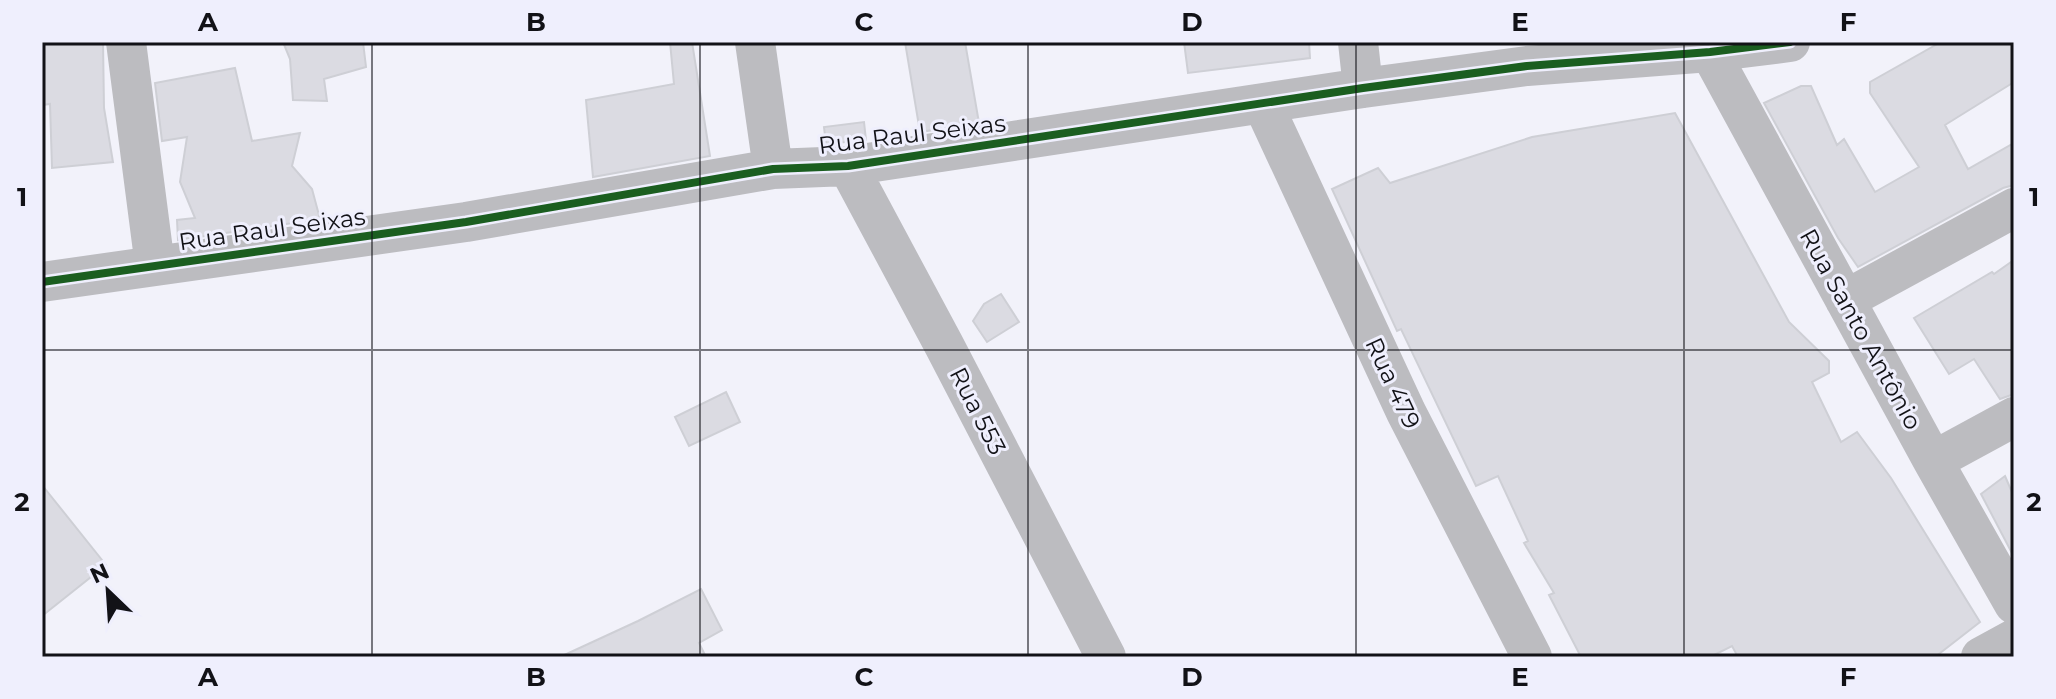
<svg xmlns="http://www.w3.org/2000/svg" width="2056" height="699" viewBox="0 0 2056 699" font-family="Montserrat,sans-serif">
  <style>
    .building { fill: #dbdbe2; stroke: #cecfd5; stroke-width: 2 }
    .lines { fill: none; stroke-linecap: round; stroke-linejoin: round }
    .minor { stroke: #bcbcc0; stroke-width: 40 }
    .cycleway-casing { stroke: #efeffd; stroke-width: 13 }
    .cycleway { stroke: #1b5e20; stroke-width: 8 }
    .grid { fill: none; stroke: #121217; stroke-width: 2; stroke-opacity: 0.55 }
    .labels { text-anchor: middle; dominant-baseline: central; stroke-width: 6; stroke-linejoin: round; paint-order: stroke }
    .street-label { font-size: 24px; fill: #121217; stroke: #efeffd }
    .neatline { fill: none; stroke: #121217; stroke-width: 3 }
    .grid-label { font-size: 26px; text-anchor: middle; font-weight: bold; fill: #121217 }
  </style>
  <rect width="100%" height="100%" fill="#f2f2fa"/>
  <path class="building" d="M 42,42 L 103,42 L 104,108 L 113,162 L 52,168 L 50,104 L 42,105 Z
    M 283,42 L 363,42 L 366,67 L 324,79 L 327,101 L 293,100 L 290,59 Z
    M 670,42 L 692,42 L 710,156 L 593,177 L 586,100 L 674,84 Z
    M 905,42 L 965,42 L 979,123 L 920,132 Z
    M 1184,42 L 1309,42 L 1310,58 L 1188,73 Z
    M 1941,42 L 2014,42 L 2014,82 L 1945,125 L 1968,169 L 2014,143 L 2014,185 L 2003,188 L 1858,267 L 1838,238 L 1764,103 L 1801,86 L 1811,86 L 1837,145 L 1844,139 L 1875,192 L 1919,167 L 1870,93 L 1870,82 Z
    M 235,68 L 252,141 L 300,133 L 292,166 L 312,189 L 320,219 L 178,240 L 177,220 L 195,218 L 180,182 L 187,137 L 162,141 L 155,83 Z
    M 1675,113 L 1789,322 L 1829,361 L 1829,373 L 1812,382 L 1841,442 L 1857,432 L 1891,478 L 1980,622 L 1935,657 L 1738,657 L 1732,646 L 1710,657 L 1581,657 L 1549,595 L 1554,593 L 1524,543 L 1528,541 L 1498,476 L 1476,486 L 1401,329 L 1397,331 L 1332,189 L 1378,168 L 1390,183 L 1532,137 Z
    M 864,122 L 866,140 L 826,144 L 824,127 Z
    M 2014,260 L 2014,394 L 2000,399 L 1974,359 L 1949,374 L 1914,318 L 1992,272 L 1994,274 Z
    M 1001,294 L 1019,322 L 987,342 L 973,321 L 984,304 Z
    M 726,392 L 740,422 L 689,446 L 675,417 Z
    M 2005,476 L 2014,497 L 2014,557 L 1981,494 Z
    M 42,485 L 106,565 L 42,616 Z
    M 701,589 L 722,630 L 699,643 L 706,657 L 560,657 L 638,621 Z"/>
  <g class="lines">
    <path class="minor" d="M 126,42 L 155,266
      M 755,42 L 773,169
      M 1358,42 L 1363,88
      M 1710,52 L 1933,461 L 2014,604
      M 1263,104 L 1406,412 L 1532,657
      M 848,166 L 944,345 L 1106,657
      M 42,282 L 466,222 L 773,169 L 848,166 L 1363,88 L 1527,66 L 1710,52 L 1790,42
      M 1845,300 L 2014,208
      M 1933,461 L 2014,417
      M 1981,657 L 2014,639"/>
    <g class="cycleway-casing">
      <path id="cycleway" d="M 42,282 L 466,222 L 773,169 L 848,166 L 1363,88 L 1527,66 L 1710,52 L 1790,42"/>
    </g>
    <use href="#cycleway" class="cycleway"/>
  </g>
  <path class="grid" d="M 372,42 L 372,657M 700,42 L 700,657M 1028,42 L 1028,657M 1356,42 L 1356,657M 1684,42 L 1684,657M 42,350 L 2014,350"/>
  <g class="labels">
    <g class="street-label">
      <text transform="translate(912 134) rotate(-7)">Rua Raul Seixas</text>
      <text transform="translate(272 229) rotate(-8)">Rua Raul Seixas</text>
      <text transform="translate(1861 329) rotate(61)">Rua Santo Antônio</text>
      <text transform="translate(1393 383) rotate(65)">Rua 479</text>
      <text transform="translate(978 411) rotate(63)">Rua 553</text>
    </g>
  </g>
  <rect width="2056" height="699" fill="none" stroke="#efeffd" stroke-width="88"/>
  <g transform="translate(108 591) rotate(335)" stroke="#efeffd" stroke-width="6" paint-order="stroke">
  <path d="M0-6L14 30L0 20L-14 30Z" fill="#121217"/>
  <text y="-12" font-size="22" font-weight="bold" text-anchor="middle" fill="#121217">N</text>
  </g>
  <rect x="44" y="44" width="1968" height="611" class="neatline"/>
  <g class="grid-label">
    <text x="208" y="31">A</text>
    <text x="536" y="31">B</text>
    <text x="864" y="31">C</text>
    <text x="1192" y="31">D</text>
    <text x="1520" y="31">E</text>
    <text x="1848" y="31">F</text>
    <text x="22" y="206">1</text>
    <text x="2034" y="206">1</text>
    <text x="22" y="511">2</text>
    <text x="2034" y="511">2</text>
    <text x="208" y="686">A</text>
    <text x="536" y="686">B</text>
    <text x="864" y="686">C</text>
    <text x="1192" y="686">D</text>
    <text x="1520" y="686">E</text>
    <text x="1848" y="686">F</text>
  </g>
</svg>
